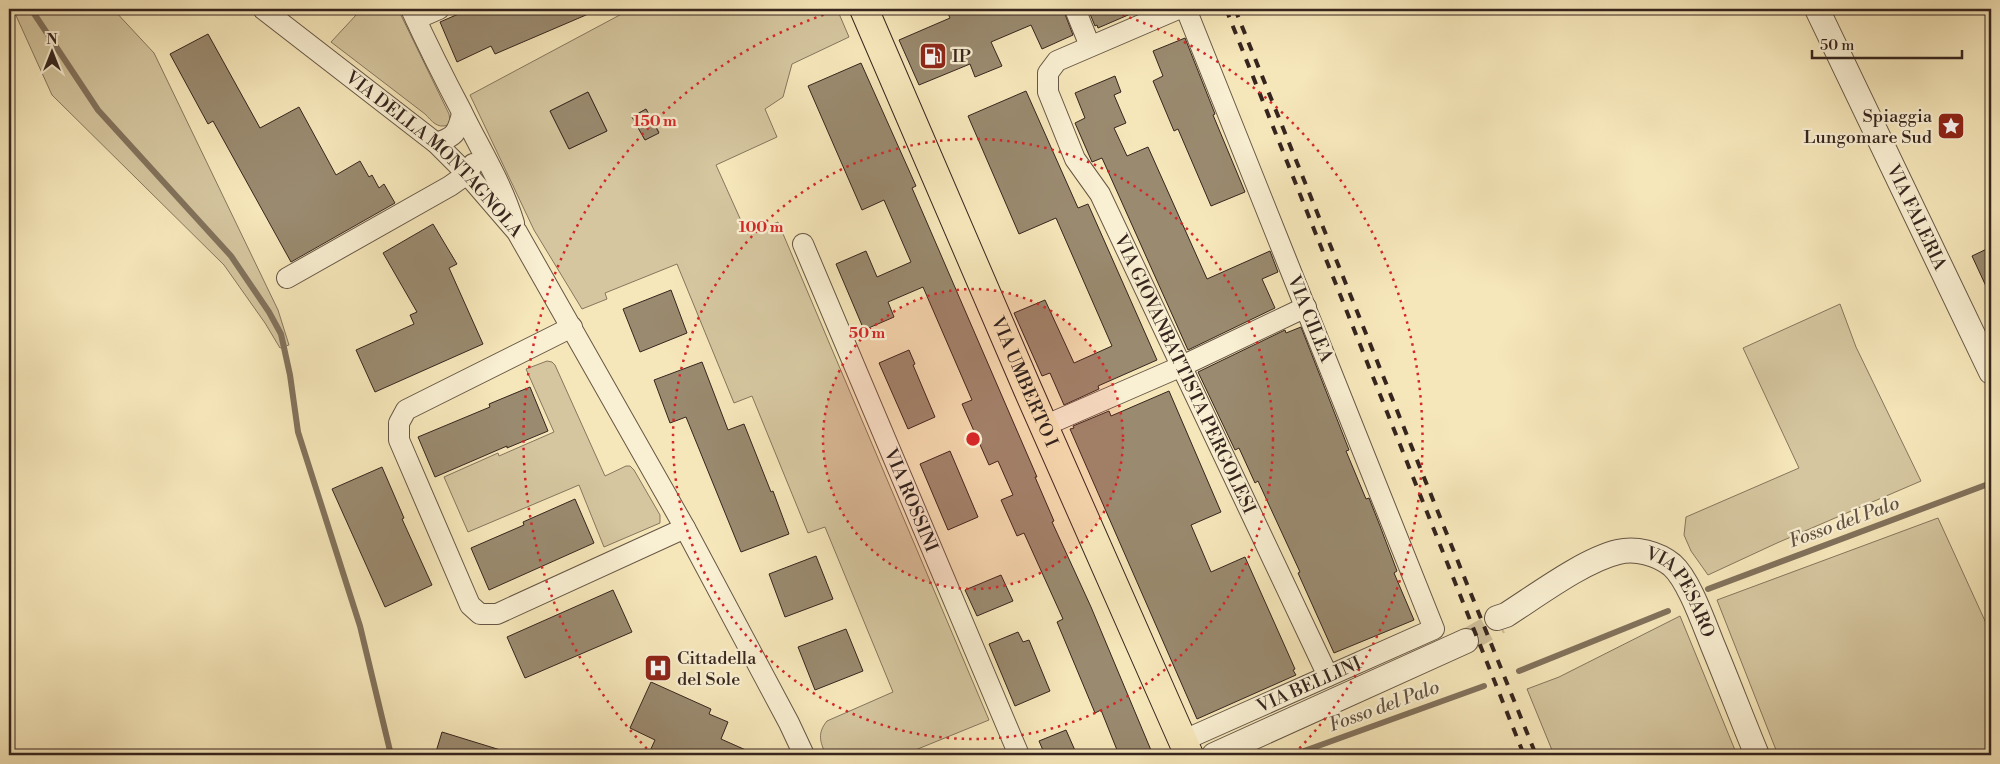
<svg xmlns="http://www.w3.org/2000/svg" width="2000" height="764" viewBox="0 0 2000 764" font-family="'Libre Bodoni',serif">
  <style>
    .green { fill: #d5c69f; stroke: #86765e; fill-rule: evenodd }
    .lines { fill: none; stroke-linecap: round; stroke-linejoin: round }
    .stream { stroke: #82725c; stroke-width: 6 }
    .building { fill: #9a8a6f; stroke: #36251e }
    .tertiary-tunnel { stroke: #d0c09b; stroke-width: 24; stroke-dasharray: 24 12; stroke-linecap: butt }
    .minor-casing { stroke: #665645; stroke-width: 22 }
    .tertiary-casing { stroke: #665645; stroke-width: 26 }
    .primary-casing { stroke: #36251e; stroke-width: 30 }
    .minor { stroke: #f9efd2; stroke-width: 20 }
    .tertiary { stroke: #f9efd2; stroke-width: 24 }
    .primary { stroke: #f6e7ba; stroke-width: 28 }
    .rail { stroke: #36251e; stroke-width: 4; stroke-dasharray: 9 9; stroke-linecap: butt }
    .ring { fill: none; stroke: #d62828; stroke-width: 2.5; stroke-dasharray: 2.5 5 }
    .labels { text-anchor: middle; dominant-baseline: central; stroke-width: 4.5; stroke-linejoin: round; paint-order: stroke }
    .poi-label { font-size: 18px; fill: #36251e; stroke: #f9efd2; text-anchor: start }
    .street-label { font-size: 18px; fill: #36251e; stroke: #f9efd2 }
    .water-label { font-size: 19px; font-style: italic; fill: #625242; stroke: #f9efd2 }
    .centre { fill: #d62828; stroke: #f9efd2; stroke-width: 2.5 }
    .ring-label { font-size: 15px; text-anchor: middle; font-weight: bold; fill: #d62828; stroke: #f9efd2; stroke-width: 4.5; stroke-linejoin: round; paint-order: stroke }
  </style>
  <rect width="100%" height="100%" fill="#f6e7ba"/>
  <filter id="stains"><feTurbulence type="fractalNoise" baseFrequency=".004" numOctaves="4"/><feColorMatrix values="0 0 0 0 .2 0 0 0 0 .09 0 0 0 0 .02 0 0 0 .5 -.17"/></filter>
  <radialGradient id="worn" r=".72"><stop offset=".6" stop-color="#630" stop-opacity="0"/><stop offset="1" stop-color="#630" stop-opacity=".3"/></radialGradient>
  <path class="green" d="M 13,9 L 113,9 L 154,53 L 278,310 L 289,345 L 280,348 L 265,323 L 224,265 L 52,95 Z
    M 350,9 L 398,9 L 449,114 L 450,120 L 448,125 C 437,129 432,121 425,114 L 331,42 L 357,14 Z
    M 631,9 L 837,9 L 849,37 L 792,64 L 783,97 L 765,109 L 777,137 L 716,165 L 747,234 L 778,222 L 989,720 L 903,755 L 826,755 C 820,742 817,733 827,721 L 893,692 L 825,527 L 808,533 L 752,396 L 734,403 L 677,264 L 605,293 L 607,299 L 582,309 L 534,230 L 470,95 ZM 588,92 L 607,131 L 569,149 L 550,111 ZM 646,109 L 659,132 L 645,140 L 632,117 Z
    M 1840,304 L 1856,347 L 1921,481 L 1777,543 L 1708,575 L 1691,551 L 1684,535 L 1686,517 L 1799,468 L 1743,348 Z
    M 547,361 L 552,362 L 555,365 L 605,476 L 626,466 L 630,466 L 634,470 L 660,515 L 660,523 L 604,547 L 579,485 L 468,532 L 444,477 L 498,453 L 499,456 L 554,432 L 526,369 Z
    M 1938,518 L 1991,634 L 1991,755 L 1778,755 L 1717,600 Z
    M 1680,616 L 1737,755 L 1554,755 L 1527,689 L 1559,677 Z"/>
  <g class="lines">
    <path class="stream" d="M 31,9 L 98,110 L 231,256 L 269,312 L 281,334 L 290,375 L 298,432 L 360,626 L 391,755
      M 1708,589 L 1991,483
      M 1519,671 L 1668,611
      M 1293,755 L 1484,686"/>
  </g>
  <path class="building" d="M 470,9 L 600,9 L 495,54 L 491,46 L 457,62 L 440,22 Z
    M 946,9 L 1063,9 L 1073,35 L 1042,49 L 1031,25 L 991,42 L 1002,66 L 975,77 L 970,64 L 919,85 L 899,40 L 950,18 Z
    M 1088,9 L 1142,9 L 1098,28 L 1097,25 L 1095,26 Z
    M 208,34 L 260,128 L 299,107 L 336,175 L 360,161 L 369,177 L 372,175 L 379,188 L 384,184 L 395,203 L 291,262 L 213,121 L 208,124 L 170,54 Z
    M 1185,38 L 1215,114 L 1213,115 L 1245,192 L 1211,206 L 1178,129 L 1174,131 L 1153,81 L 1163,76 L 1153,51 Z
    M 861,63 L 916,186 L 912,188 L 1037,477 L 1035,477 L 1054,521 L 1052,522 L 1091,607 L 1153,755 L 1119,755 L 1101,710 L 1095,713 L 1057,622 L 1063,619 L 1024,533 L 1017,536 L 1001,500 L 1013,495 L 998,461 L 989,465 L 962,404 L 972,400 L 923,287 L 888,302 L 894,317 L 864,330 L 836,264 L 866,251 L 877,277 L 911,262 L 884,200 L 862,210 L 808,86 Z
    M 1115,76 L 1121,92 L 1114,95 L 1126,123 L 1114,128 L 1127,156 L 1148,147 L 1207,279 L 1270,251 L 1278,272 L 1262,279 L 1275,308 L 1188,350 L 1102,158 L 1092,162 L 1075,123 L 1085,118 L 1075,93 Z
    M 1026,91 L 1078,208 L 1088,204 L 1157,360 L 1098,386 L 1099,389 L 1064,405 L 1050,373 L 1042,376 L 1014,313 L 1045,300 L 1074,363 L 1112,346 L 1056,218 L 1019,234 L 968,116 Z
    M 588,92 L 607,131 L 569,149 L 550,111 Z
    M 646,109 L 659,133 L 645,140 L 632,117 Z
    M 433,224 L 457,264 L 449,268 L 483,344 L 375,392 L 356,350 L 414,324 L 410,315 L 417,312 L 383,253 Z
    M 1991,247 L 1991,297 L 1972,256 Z
    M 671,290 L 687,333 L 640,352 L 623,309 Z
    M 1301,327 L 1349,450 L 1346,451 L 1366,499 L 1369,498 L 1380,526 L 1397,571 L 1394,573 L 1414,620 L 1334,653 L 1298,573 L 1300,572 L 1258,481 L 1255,483 L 1239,448 L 1235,450 L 1198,372 L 1285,330 L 1286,333 Z
    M 909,350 L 915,364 L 913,365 L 935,417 L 908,429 L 879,363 Z
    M 702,362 L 728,430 L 744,424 L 771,492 L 773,491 L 789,534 L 741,552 L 686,417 L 670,423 L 654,380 Z
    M 530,387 L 548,431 L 507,448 L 507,446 L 435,477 L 418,437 L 490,407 L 489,404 Z
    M 1169,391 L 1221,512 L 1191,525 L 1211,572 L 1245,557 L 1295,669 L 1293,670 L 1296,675 L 1197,719 L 1070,429 L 1074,428 L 1073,426 L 1109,411 L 1111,416 Z
    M 950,451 L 978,517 L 948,530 L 920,464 Z
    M 382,467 L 404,518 L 402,519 L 432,585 L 385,607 L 332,489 Z
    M 575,499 L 594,543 L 489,590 L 471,548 L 524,525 L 523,522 Z
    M 816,556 L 833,599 L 785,617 L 769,574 Z
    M 1001,575 L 1013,601 L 977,616 L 965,590 Z
    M 613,590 L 632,632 L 525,678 L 507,637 Z
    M 846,629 L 863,671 L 815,690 L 798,647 Z
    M 1018,632 L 1023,642 L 1029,640 L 1050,691 L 1015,706 L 989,644 Z
    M 651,682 L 711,709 L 709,714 L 728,722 L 721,739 L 757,755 L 660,755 L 650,751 L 655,740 L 630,728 Z
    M 1066,730 L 1077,755 L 1045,755 L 1039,741 Z
    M 442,732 L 507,752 L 506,755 L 435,755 Z"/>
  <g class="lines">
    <path class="tertiary-tunnel" d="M 1466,641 L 1499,622"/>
    <g class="minor-casing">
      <g id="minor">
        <path id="s1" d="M 263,9 L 436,143 L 467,174 L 517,232 L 685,528 L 789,723 L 804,755"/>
        <path d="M 411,9 C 427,44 444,78 462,112 C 480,149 502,183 514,223"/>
        <path d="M 1075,9 L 1090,46"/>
        <path id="s2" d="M 1178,9 L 1057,61 L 1048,73 L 1048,92 L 1075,159 L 1100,194 L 1328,676"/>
        <path d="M 416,19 L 439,9"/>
        <path d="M 436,143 C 455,137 457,133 462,114"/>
        <path id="s3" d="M 803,244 L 1019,755"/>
        <path d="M 287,278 L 450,186 L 467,174 L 473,164"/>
        <path d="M 572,327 L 406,410 L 399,423 L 399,440 L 470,605 L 480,614 L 497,614 L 685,528"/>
        <path d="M 1044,426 L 1182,366 L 1306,307"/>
        <path id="s4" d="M 1182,741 L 1434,629 L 1186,9"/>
      </g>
    </g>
    <g class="tertiary-casing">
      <g id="tertiary">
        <path id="s5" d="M 1817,9 L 1991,372"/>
        <path id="s6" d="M 1497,618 L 1506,615 C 1536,596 1584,560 1618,552 C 1636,548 1657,553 1672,565 C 1689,580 1704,624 1713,646 C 1728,682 1742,719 1757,755"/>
        <path d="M 1214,755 L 1466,641"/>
      </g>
    </g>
    <g class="primary-casing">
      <g id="primary">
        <path id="s7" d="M 864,9 L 1028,390 L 1189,755"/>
      </g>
    </g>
    <use href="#minor" class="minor"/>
    <use href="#tertiary" class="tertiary"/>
    <use href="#primary" class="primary"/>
    <path class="rail" d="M 1226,9 L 1524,755
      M 1235,9 L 1536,755"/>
  </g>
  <circle cx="973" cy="439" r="150" fill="#d62828" fill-opacity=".12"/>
  <g class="ring">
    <circle cx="973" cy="439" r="150"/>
    <circle cx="973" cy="439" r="300"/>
    <path d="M652 754A450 450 0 0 1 838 10M1108 10A450 450 0 0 1 1294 754"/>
  </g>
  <defs>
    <g id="fuel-square" transform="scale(1.4375)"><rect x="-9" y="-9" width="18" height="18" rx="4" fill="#8f2418" stroke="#f9efd2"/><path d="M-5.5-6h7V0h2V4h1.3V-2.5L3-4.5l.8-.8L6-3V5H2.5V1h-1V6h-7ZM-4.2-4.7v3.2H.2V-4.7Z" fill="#fff"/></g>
    <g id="sight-square" transform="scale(1.4375)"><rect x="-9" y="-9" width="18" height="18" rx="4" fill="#8f2418" stroke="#f9efd2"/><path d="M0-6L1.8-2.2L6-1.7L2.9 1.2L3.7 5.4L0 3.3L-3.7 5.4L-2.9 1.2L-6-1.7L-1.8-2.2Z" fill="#fff"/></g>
    <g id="hospital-square" transform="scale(1.4375)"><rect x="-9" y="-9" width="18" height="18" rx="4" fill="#8f2418" stroke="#f9efd2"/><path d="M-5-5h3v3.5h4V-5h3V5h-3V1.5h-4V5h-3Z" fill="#fff"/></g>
  </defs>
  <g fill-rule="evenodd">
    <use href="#fuel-square" x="933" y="56"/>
    <use href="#sight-square" x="1951" y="126"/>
    <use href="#hospital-square" x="658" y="668"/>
  </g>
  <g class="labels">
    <g class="poi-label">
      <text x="952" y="56">IP</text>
      <text x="1932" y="116" text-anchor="end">Spiaggia<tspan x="1932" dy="21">Lungomare Sud</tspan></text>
      <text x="677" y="658">Cittadella<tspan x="677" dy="21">del Sole</tspan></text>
    </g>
    <g class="street-label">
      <text stroke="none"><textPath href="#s1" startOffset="225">VIA DELLA MONTAGNOLA</textPath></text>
      <text stroke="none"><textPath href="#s5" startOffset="231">VIA FALERIA</textPath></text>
      <text transform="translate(1310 319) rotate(68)">VIA CILEA</text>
      <text stroke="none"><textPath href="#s2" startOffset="480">VIA GIOVANBATTISTA PERGOLESI</textPath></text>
      <text stroke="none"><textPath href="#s7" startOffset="406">VIA UMBERTO I</textPath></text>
      <text stroke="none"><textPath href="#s3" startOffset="278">VIA ROSSINI</textPath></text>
      <text stroke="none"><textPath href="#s6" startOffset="222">VIA PESARO</textPath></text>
      <text stroke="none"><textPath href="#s4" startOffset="139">VIA BELLINI</textPath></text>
    </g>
    <g class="water-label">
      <text transform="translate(1844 522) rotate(-20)">Fosso del Palo</text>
      <text transform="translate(1384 706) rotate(-20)">Fosso del Palo</text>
    </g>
  </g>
  <circle cx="973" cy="439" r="8" class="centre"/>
  <g class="ring-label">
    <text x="655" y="126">150 m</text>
    <text x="761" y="232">100 m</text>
    <text x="867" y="338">50 m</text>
  </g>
  <rect width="2000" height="764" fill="none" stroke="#f6e7ba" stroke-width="30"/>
  <rect x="10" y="10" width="1980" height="744" fill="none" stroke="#36251e" stroke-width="2.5"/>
  <rect x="15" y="15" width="1970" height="734" fill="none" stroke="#36251e"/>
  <g transform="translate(52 52)" stroke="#f9efd2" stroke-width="4" paint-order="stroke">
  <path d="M0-4L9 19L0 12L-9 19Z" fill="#36251e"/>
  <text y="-8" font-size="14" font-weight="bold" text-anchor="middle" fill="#36251e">N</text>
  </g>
  <path d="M1812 50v8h150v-8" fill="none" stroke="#36251e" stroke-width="2.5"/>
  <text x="1820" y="50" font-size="15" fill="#36251e" stroke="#f9efd2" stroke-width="4" paint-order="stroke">50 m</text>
  <rect width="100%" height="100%" filter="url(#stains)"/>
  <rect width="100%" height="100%" fill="url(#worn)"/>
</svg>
